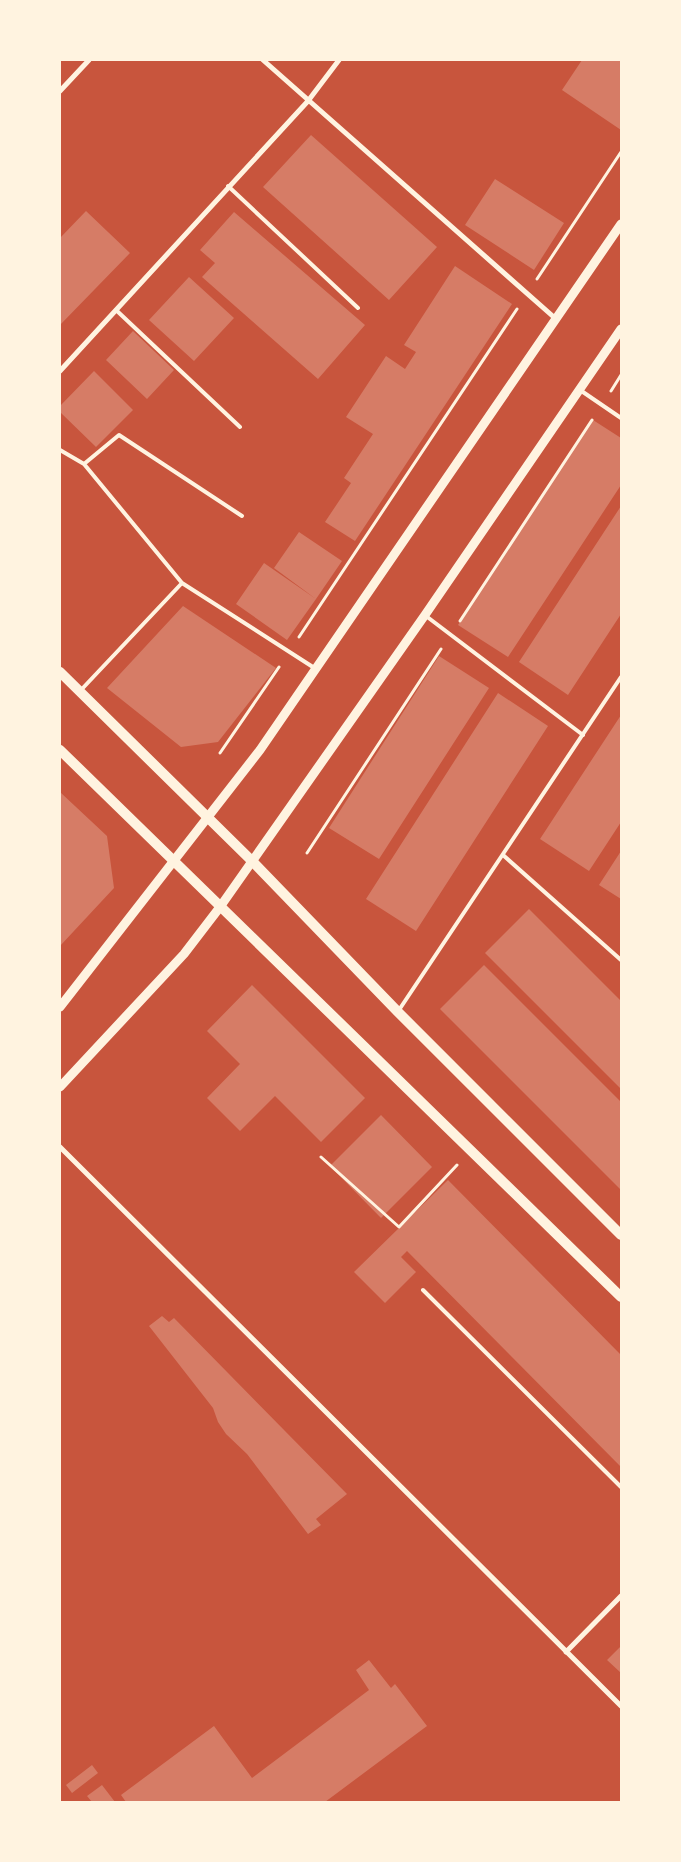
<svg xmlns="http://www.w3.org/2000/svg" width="681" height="1862" viewBox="0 0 681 1862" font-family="Rubik,sans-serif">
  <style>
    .building { fill: #d67c66 }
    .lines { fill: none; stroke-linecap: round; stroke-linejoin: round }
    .path { stroke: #fff3e0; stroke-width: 3 }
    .service { stroke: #fff3e0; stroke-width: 4 }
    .minor { stroke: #fff3e0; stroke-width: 5 }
    .tertiary { stroke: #fff3e0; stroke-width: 9 }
    .secondary { stroke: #fff3e0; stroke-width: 10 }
  </style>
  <rect width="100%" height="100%" fill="#c8553d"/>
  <path class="building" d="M 582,60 L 621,60 L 621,130 L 562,90 Z
    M 311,135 L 437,247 L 389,300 L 263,187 Z
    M 495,179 L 564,223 L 534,270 L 465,225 Z
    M 86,211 L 130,253 L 60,325 L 60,238 Z
    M 234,212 L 365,325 L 318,379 L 202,277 L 215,263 L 200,250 Z
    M 455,266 L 512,304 L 355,541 L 325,522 L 351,483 L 344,478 L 373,434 L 346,417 L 386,356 L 405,369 L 416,352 L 404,345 Z
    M 189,277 L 234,318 L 194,361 L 149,320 Z
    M 133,331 L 174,370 L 147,399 L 106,360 Z
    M 94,371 L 133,410 L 96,447 L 60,412 L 60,406 Z
    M 593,420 L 621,438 L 621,485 L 508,657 L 458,625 Z
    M 621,506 L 621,614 L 568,695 L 519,662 Z
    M 299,532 L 342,561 L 316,599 L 274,568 Z
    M 264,563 L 316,599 L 287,640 L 236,604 Z
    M 183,606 L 276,668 L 218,742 L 181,747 L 107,688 Z
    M 439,656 L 489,688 L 379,859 L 329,828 Z
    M 498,693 L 548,726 L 416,931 L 366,899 Z
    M 621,715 L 621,822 L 589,871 L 540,839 Z
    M 60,792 L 107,836 L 114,888 L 60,946 Z
    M 621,851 L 621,899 L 599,885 Z
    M 529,909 L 621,1001 L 621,1089 L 485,953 Z
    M 484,965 L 621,1102 L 621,1190 L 440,1009 Z
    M 252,985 L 365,1098 L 321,1142 L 275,1096 L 240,1131 L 207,1098 L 240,1064 L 207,1031 Z
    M 381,1115 L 432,1167 L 381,1218 L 330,1166 Z
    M 448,1180 L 621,1355 L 621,1467 L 407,1251 L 401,1257 L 416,1272 L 385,1303 L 354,1272 Z
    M 162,1316 L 169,1322 L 174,1318 L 347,1494 L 316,1519 L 321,1525 L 308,1534 L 247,1454 L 226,1434 L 218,1422 L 213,1408 L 149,1326 Z
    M 621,1646 L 621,1673 L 607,1660 Z
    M 369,1660 L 391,1688 L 395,1684 L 427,1726 L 325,1802 L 126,1802 L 121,1795 L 214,1726 L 252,1778 L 369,1690 L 356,1670 Z
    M 92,1765 L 98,1773 L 72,1793 L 66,1785 Z
    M 102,1785 L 115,1802 L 92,1802 L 87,1796 Z"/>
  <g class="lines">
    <path class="path" d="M 537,279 L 621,152
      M 611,391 L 621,375
      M 460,621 L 592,420
      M 299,637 L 517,309
      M 220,753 L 279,667
      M 307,853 L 441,649
      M 321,1157 L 399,1227 L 457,1165"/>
    <path class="service" d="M 228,186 L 358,308
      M 116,310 L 240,427
      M 580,390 L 621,418
      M 60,450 L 84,464 L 182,583 L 316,669
      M 84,464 L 119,435 L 242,516
      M 426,616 L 583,735
      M 81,690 L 182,583
      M 503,855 L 621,960
      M 399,1010 L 621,677
      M 423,1290 L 621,1487"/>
    <path class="minor" d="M 263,60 L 556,319
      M 60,91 L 89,60
      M 60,371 L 308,101 L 339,60
      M 60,1147 L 621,1706
      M 566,1652 L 621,1596"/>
    <path class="tertiary" d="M 60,1007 L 260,750 L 621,224
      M 60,1087 L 184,954 L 220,907 L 425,615 L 621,329"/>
    <path class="secondary" d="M 60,672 L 253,862 L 398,1012 L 621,1235
      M 60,750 L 621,1297"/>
  </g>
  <rect width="681" height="1862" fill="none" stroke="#fff3e0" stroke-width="122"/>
</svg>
